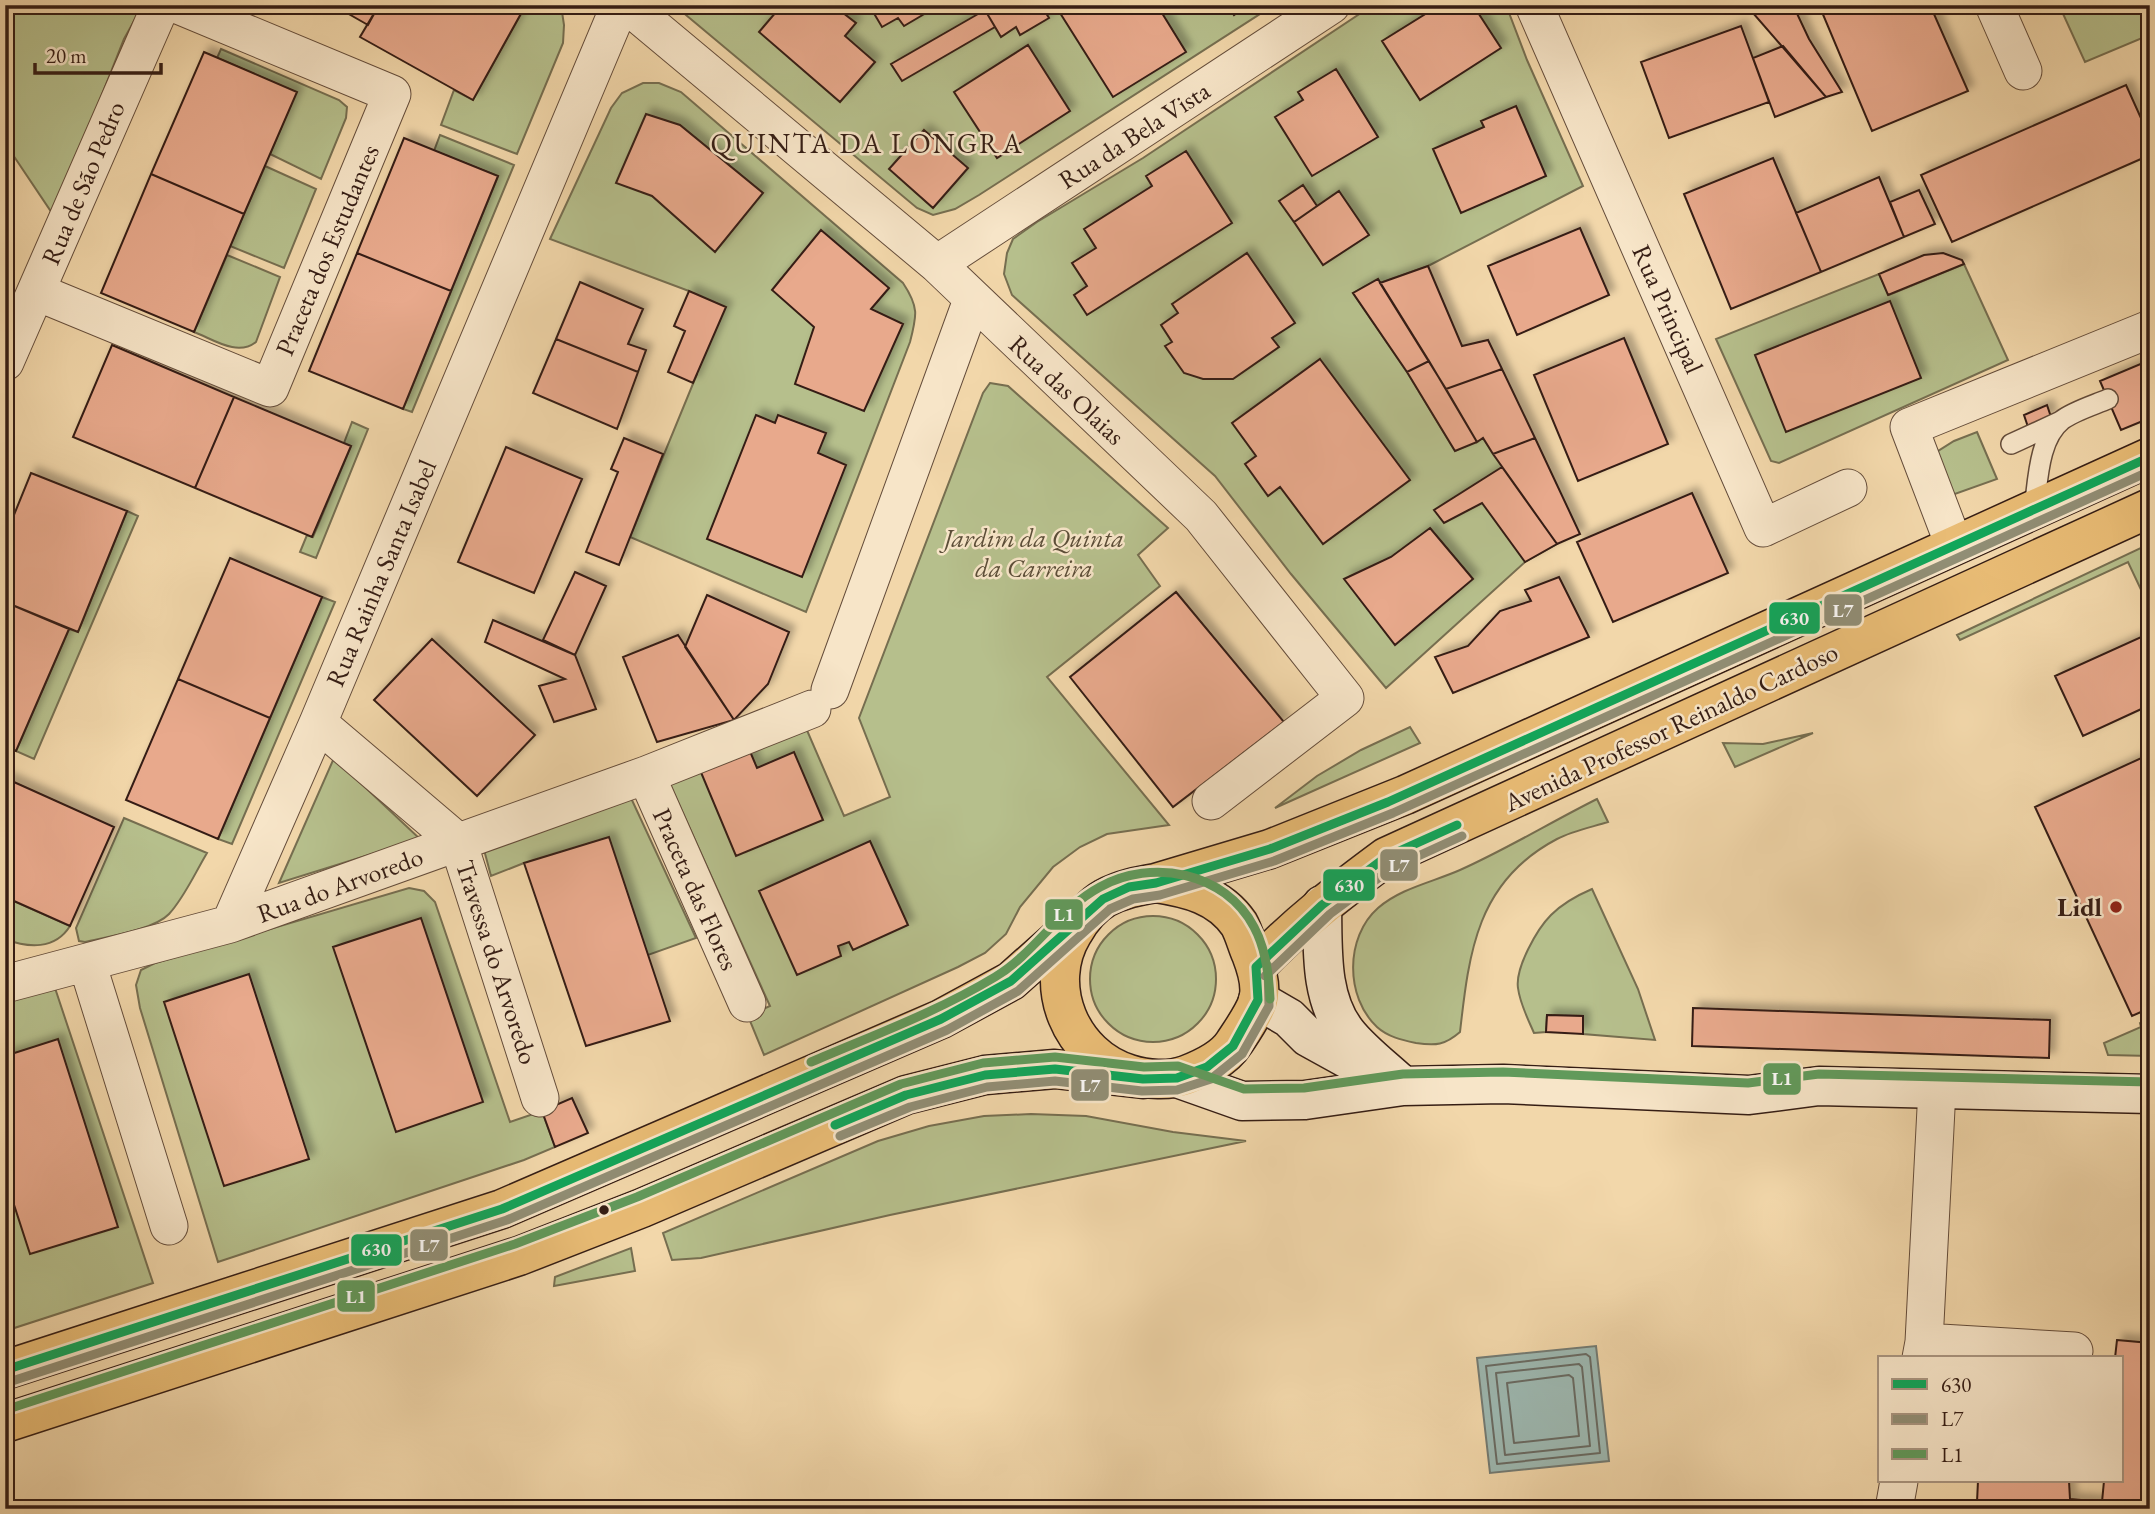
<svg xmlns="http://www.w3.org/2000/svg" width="2155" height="1514" viewBox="0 0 2155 1514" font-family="'EB Garamond',serif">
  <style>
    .green { fill: #b6bf8c; stroke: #766e50; stroke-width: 2 }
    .water { fill: #9db8b1; stroke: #737a72; stroke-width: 2 }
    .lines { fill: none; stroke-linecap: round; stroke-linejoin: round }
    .shore { stroke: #696a62; stroke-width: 2 }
    .building { fill: #e8a98c; stroke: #351d14; stroke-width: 2; filter: url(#shadow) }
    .lane-casing { stroke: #644c3a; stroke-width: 22 }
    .street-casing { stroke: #644c3a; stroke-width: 39 }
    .secondary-casing { stroke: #351d14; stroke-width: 41 }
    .primary-casing { stroke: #351d14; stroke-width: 41 }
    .lane { stroke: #f7e5c8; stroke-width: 19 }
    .street { stroke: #f7e5c8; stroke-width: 37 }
    .secondary { stroke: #f7e5c8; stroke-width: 38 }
    .primary { stroke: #e9bc75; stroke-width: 38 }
    .bus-1-casing { stroke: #f7e5c8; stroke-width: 14 }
    .bus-2-casing { stroke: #f7e5c8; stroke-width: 14 }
    .bus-3-casing { stroke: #f7e5c8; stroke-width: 14 }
    .bus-1 { stroke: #11a65a; stroke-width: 9 }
    .bus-2 { stroke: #918e75; stroke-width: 9 }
    .bus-3 { stroke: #619a5b; stroke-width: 9 }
    .poi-dot { fill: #8f2418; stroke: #f7e5c8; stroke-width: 2.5 }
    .bus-dot { fill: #351d14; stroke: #f7e5c8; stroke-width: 2.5 }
    .labels { text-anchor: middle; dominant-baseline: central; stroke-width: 5; stroke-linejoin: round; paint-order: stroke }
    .street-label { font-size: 26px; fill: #351d14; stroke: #f7e5c8 }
    .park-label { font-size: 26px; font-style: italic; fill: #5c4e38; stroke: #f7e5c8 }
    .poi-label { font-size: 26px; font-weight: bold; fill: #351d14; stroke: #f7e5c8; text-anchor: end }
    .neighbourhood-label { font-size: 28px; letter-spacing: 2px; fill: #351d14; stroke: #f7e5c8 }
    .line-badge { stroke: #f7e5c8; stroke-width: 2.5 }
    .badge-label { font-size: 19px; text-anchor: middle; font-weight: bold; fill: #fff }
  </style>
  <defs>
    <filter id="shadow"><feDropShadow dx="6" dy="-6" stdDeviation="3.5" flood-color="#0004"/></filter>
  </defs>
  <rect width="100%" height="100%" fill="#f2d7aa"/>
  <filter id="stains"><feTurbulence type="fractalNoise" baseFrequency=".00286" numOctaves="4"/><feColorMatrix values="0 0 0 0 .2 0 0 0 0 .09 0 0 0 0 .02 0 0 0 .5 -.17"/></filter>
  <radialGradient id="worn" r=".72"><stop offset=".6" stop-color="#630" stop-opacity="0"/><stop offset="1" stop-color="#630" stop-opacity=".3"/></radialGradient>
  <path class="green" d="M 5,5 L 143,5 L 124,39 L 54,216 L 5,143 Z
    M 515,5 L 561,5 L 564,25 L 563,43 L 517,154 L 441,125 L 454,90 L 473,100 L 523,10 Z
    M 674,5 L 1274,5 L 979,195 L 955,209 L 933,215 L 917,208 Z
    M 1373,5 L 1506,5 L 1527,60 L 1583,186 L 1428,266 L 1380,283 L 1378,279 L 1353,293 L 1407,372 L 1455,451 L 1483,438 L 1557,544 L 1525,562 L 1386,688 L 1291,574 L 1215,476 L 1012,295 L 1004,274 L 1007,253 L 1013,239 L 1037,222 L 1143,158 Z
    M 2059,5 L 2150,5 L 2150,52 L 2142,38 L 2085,62 Z
    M 221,49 L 339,100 L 347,107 L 346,118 L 321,179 L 270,154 L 296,92 L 217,58 Z
    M 643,83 L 659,83 L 681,92 L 903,283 C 919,307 917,315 910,342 L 806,612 L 630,537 L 697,374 L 689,291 L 550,239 L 611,108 L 622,93 Z
    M 440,135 L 514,165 L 412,412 L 403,409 L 498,176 L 434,151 Z
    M 265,166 L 316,189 L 284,268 L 230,246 Z
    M 227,255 L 280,277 L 256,342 C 237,357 213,339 194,332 Z
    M 1964,264 L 2008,360 L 1779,463 L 1771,461 L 1716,339 L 1879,274 L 1889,295 Z
    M 990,383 L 1008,386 L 1168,528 L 1138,555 L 1160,586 L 1047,677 L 1169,825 L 1107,834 L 1080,847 L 1053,867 L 1020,907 L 1006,934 L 985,953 L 958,967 L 764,1055 L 748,1016 L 770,1006 L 666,776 L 803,721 L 844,816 L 890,797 L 859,718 L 983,393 Z
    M 352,422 L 368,429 L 316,558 L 300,552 L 307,535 L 313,537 L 351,446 L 344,443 Z
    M 1977,432 L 1997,479 L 1952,495 L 1935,453 L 1954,441 Z
    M 127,511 L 138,516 L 34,759 L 16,751 L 69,629 L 78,632 Z
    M 2147,545 L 2150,552 L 2150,591 L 2143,594 L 2128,562 L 1960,640 L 1957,635 Z
    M 322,597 L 335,602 L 232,844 L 218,839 Z
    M 1410,727 L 1420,743 L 1275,808 L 1317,776 L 1361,750 Z
    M 1813,733 L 1735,767 L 1723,743 L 1763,744 Z
    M 334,758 L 420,839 L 279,883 Z
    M 631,798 L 696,938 L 648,955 L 524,863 L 491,876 L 483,846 Z
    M 1597,799 L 1608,822 C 1592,827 1572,831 1557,839 C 1477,881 1469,952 1460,1032 C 1445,1045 1436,1046 1416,1043 C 1402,1040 1388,1037 1377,1027 C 1345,997 1345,937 1378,908 C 1401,888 1433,882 1460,870 C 1507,849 1551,822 1597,799 Z
    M 124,818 L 207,853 C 195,873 184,898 169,914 C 154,930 106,937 85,942 L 79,941 L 76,928 Z
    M 409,888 L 424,891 L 435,902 L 510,1122 L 542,1111 L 555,1147 L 524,1160 L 218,1262 L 140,1008 L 136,985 L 141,970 L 155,963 Z
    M 1592,889 L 1638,989 L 1655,1040 L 1583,1034 L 1583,1016 L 1547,1015 L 1546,1032 L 1534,1033 C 1528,1019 1520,1004 1518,988 C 1515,968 1537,929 1551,915 C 1562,904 1578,895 1592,889 Z
    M 5,897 L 70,926 C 55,950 28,948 5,939 Z
    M1090 979a63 63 0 1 1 126 0a63 63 0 1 1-126 0Z
    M 55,988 L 153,1283 L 5,1331 L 5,1001 Z
    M 2150,1019 L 2150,1056 L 2108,1055 L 2104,1043 L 2141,1027 L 2140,1023 Z
    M 1031,1114 L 1086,1116 L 1173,1132 L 1246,1141 L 890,1215 L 701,1258 L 672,1260 L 663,1233 L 878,1141 L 929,1126 L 984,1116 Z
    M 631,1248 L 635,1271 L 554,1286 L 555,1277 Z"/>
  <path class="water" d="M 1596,1346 L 1609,1461 L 1490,1473 L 1477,1358 Z"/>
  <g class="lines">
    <path class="shore" d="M 1586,1354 L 1590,1357 L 1600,1453 L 1497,1464 L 1486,1366 Z
      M 1579,1364 L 1582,1367 L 1590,1446 L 1505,1455 L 1496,1373 Z
      M 1569,1375 L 1573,1378 L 1579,1436 L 1514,1443 L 1507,1383 Z"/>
  </g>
  <path class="building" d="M 333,5 L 379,5 L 368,25 Z
    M 379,5 L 515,5 L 523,10 L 473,100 L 360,37 Z
    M 782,5 L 841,5 L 838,9 L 856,23 L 845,36 L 875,62 L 840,102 L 759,32 Z
    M 869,5 L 921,5 L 926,13 L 904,26 L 898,18 L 882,27 Z
    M 993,5 L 1041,5 L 1049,18 L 1020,35 L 1016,27 L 1001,37 L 985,10 Z
    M 1055,5 L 1157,5 L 1186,52 L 1113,97 Z
    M 1227,5 L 1248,5 L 1234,15 Z
    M 1440,5 L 1473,5 L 1501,48 L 1420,100 L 1382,41 Z
    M 1746,5 L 1793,5 L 1809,39 L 1842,92 L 1826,97 Z
    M 1819,5 L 1930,5 L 1968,91 L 1872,131 Z
    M 985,10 L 995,27 L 902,81 L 891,64 Z
    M 1741,26 L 1769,102 L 1669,138 L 1641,62 Z
    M 1028,45 L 1070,111 L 997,158 L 954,92 Z
    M 1783,46 L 1826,97 L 1775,117 L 1753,58 Z
    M 204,52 L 297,92 L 244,214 L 151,174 Z
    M 1336,69 L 1378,137 L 1312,176 L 1275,117 L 1303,100 L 1298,92 Z
    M 2126,85 L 2150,138 L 2150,155 L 1952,242 L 1921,175 Z
    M 1516,106 L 1546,176 L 1461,213 L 1433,149 L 1484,127 L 1481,121 Z
    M 646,114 L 680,125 L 763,193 L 715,252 L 652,196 L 616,183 Z
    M 924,130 L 968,168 L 933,208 L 889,169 Z
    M 404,138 L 498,176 L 451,291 L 357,253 Z
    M 1186,151 L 1232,223 L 1087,315 L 1074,295 L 1087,286 L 1072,263 L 1096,248 L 1084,229 L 1152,186 L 1146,176 Z
    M 1773,158 L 1821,272 L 1731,309 L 1684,194 Z
    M 151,174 L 244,214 L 194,332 L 101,293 Z
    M 1879,177 L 1904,237 L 1821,272 L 1796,213 Z
    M 1303,185 L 1317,206 L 1294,222 L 1279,201 Z
    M 1919,190 L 1935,224 L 1904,237 L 1890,202 Z
    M 1339,191 L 1369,235 L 1323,265 L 1294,222 Z
    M 1580,228 L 1609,295 L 1517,335 L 1488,266 Z
    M 821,230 L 889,288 L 871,309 L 903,324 L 864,411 L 795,384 L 814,327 L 772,290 Z
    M 357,253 L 451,291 L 403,409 L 309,371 Z
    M 1247,253 L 1295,323 L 1272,338 L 1279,347 L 1233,379 L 1203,379 L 1184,373 L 1165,346 L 1172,342 L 1161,325 L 1178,313 L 1172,304 Z
    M 1943,253 L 1962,260 L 1964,264 L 1888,295 L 1879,274 L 1924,255 Z
    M 1428,266 L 1462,346 L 1488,340 L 1502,369 L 1446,389 L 1380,283 Z
    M 1378,279 L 1429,361 L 1407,372 L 1353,293 Z
    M 580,282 L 643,309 L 628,344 L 646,350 L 638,372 L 556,339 Z
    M 689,291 L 726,307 L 693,383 L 668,372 L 685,331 L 674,326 Z
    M 1890,301 L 1921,378 L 1786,432 L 1755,355 Z
    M 1624,338 L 1668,444 L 1578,481 L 1534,375 Z
    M 556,339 L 638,372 L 617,429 L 533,393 Z
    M 112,345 L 234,397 L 195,488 L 73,437 Z
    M 1320,359 L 1410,480 L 1323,544 L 1280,487 L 1268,496 L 1245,464 L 1256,456 L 1232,423 Z
    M 2150,360 L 2150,418 L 2121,430 L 2100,381 Z
    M 1429,361 L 1477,442 L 1455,451 L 1407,372 Z
    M 1502,369 L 1535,438 L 1493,454 L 1483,438 L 1477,442 L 1446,389 Z
    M 234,397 L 351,446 L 312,537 L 195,488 Z
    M 2047,405 L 2051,417 L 2028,427 L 2024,415 Z
    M 756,415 L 775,423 L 778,415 L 826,433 L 818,453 L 846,465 L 802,577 L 707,539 Z
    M 624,438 L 663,454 L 619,565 L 586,552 L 618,472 L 611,469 Z
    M 1535,438 L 1580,534 L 1557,544 L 1493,454 Z
    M 506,447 L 582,479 L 534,593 L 458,562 Z
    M 1502,467 L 1557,544 L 1525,562 L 1482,503 L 1444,523 L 1434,510 Z
    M 31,473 L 127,511 L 78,632 L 5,602 L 5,537 Z
    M 1692,493 L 1728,573 L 1613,622 L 1577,542 Z
    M 1430,528 L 1473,579 L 1395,645 L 1344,579 L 1391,557 Z
    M 230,558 L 322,597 L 270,718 L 178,679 Z
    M 575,572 L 606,586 L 575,655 L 543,640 Z
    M 1559,577 L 1589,637 L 1453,693 L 1435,657 L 1468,646 L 1500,611 L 1531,601 L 1525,590 Z
    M 1176,592 L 1284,722 L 1173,807 L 1070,677 Z
    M 707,595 L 789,632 L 768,684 L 734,720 L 685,647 Z
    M 5,602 L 69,629 L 16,751 L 5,747 Z
    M 493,620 L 575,655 L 596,709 L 554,722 L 539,686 L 565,679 L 485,642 Z
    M 2150,633 L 2150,705 L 2083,736 L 2055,676 Z
    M 678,635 L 734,720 L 657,742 L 623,657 Z
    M 432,639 L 535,735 L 477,796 L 374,700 Z
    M 178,679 L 270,718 L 218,839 L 126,800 Z
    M 749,749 L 757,768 L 794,752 L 823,820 L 736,856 L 700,770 Z
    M 2150,754 L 2150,1008 L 2132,1016 L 2035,807 Z
    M 5,778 L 114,827 L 70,926 L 5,897 Z
    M 609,837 L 670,1021 L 586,1046 L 524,863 Z
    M 870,841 L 908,925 L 853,950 L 849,942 L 838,946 L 841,956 L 797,975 L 759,891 Z
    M 421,918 L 483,1102 L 396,1132 L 333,947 Z
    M 249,974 L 309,1159 L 224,1186 L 164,1002 Z
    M 1693,1008 L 2050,1020 L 2049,1058 L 1692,1046 Z
    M 1547,1015 L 1583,1016 L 1583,1034 L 1546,1032 Z
    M 58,1039 L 118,1227 L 30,1254 L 5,1177 L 5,1056 Z
    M 572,1098 L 588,1133 L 555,1147 L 542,1111 Z
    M 2117,1340 L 2150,1343 L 2150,1506 L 2102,1502 L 2104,1481 L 2122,1481 L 2122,1358 L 2115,1358 Z
    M 1978,1481 L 2069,1481 L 2070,1499 L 2102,1502 L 2102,1509 L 1986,1509 L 1987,1502 L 1977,1502 Z
    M 2102,1502 L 2150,1506 L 2150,1509 L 2102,1509 Z"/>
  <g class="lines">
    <g class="lane-casing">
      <path id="lane" d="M 2011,444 L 2061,421
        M 2034,509 C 2038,482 2038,439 2062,420 C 2074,411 2094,405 2108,399"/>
    </g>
    <g class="street-casing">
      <path id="street" d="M 627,5 L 937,264 L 1201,516 L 1345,698 L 1211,801
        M 1534,5 L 1763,528 L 1848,488
        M 1994,5 L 2023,71
        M 937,264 L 1331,5
        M 37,292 L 270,388 L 392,94 L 178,5
        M 5,362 L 161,5
        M 1954,545 L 1909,427 L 2150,329
        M 830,690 L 972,300
        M 318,723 L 458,842 L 540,1098
        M 646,775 L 747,1003
        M 230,924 L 646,775 L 812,709
        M 87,963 L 169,1226
        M 5,984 L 230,924 L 318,723 L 620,5
        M 1924,1342 L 1937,1089
        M 1921,1358 L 1924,1342 L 2074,1351
        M 1894,1509 L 1899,1481"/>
    </g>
    <g class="secondary-casing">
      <path id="secondary" d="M 1322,905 C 1323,947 1319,998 1347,1033 C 1362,1052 1385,1069 1403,1086
        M 1258,1000 L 1289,1018 L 1308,1037 L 1366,1069
        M 1177,1078 L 1242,1101 L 1305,1100 L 1403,1086 L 1503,1084 L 1749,1095 L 1819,1086 L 2150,1094"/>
    </g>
    <g class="primary-casing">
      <path id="primary" d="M 1156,883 L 1270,849 L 1405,795 L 2150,457
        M 1156,883 C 1188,888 1219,895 1239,924 C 1244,933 1247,945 1251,954 C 1256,967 1262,987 1258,1001 C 1254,1014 1242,1031 1234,1043 C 1224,1059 1204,1068 1186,1075 C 1169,1081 1147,1080 1129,1074 C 1071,1056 1041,986 1073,933 C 1081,919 1091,906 1105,898 C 1122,889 1138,886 1156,883 Z
        M 1256,967 C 1296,925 1340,891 1386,857 L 2150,508
        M 5,1370 L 502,1209 L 941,1019 L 1011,981 L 1083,917
        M 5,1423 L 519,1256 L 642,1208 L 906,1095 L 985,1075 L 1055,1069 L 1143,1079"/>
    </g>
    <use href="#lane" class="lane"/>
    <use href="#street" class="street"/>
    <use href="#secondary" class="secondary"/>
    <use href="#primary" class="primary"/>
    <g class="bus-1-casing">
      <path id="bus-1" d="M 1256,967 L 1322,905 L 1386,857 L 1457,825
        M 835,1125 L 906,1095 L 985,1075 L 1055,1069 L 1143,1079 L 1177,1078 L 1207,1067 L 1233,1046 L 1258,1000 L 1256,967
        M 5,1370 L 502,1209 L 941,1019 L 1011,981 L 1103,899 L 1129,887 L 1156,883 L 1270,849 L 1388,802 L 2150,457"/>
    </g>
    <g class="bus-2-casing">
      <path id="bus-2" d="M 1265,976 L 1330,914 L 1392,868 L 1462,836
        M 840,1136 L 910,1107 L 987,1087 L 1055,1081 L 1142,1091 L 1177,1090 L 1211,1079 L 1242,1054 L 1269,1006 L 1268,966
        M 9,1382 L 507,1220 L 947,1030 L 1018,991 L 1110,909 L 1133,899 L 1160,895 L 1274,861 L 1393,813 L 2150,471"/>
    </g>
    <g class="bus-3-casing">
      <path id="bus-3" d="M 811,1062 C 874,1035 937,1012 995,977 C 1035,953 1059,909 1100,887 C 1152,858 1225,872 1254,927 C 1266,949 1269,975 1270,999
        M 5,1410 L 515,1244 L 637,1197 L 901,1084 L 983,1063 L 1055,1057 L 1144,1067 L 1178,1066 L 1244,1089 L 1304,1088 L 1403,1074 L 1503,1072 L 1748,1083 L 1819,1074 L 2150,1082"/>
    </g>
    <use href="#bus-1" class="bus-1"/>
    <use href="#bus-2" class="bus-2"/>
    <use href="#bus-3" class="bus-3"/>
  </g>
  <circle class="poi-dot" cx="2116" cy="907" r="7"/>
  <circle class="bus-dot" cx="604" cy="1210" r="6"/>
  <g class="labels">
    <g class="street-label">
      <text transform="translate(1134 135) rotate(-33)">Rua da Bela Vista</text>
      <text transform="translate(83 183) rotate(-67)">Rua de São Pedro</text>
      <text transform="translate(327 250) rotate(-67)">Praceta dos Estudantes</text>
      <text transform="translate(1668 309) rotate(66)">Rua Principal</text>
      <text transform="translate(1067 390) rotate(43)">Rua das Olaias</text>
      <text transform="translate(381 573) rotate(-67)">Rua Rainha Santa Isabel</text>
      <text transform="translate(1671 727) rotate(-25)">Avenida Professor Reinaldo Cardoso</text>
      <text transform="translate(340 885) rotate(-20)">Rua do Arvoredo</text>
      <text transform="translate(696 889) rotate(66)">Praceta das Flores</text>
      <text transform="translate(497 962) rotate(72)">Travessa do Arvoredo</text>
    </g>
    <g class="park-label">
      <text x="1034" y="538">Jardim da Quinta<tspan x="1034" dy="30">da Carreira</tspan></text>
    </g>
    <g class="poi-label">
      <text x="2102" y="907">Lidl</text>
    </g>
    <g class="neighbourhood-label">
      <text x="867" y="143">QUINTA DA LONGRA</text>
    </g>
  </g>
  <g class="line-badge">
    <rect x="1823" y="593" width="40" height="34" rx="7" fill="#918e75"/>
    <rect x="1768" y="601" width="53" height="34" rx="7" fill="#11a65a"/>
    <rect x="1379" y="848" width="40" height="34" rx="7" fill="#918e75"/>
    <rect x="1322" y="868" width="54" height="34" rx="7" fill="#11a65a"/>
    <rect x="1044" y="898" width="40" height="33" rx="7" fill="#619a5b"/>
    <rect x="1762" y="1062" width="40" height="34" rx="7" fill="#619a5b"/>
    <rect x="1070" y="1068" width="40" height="34" rx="7" fill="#918e75"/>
    <rect x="409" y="1228" width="40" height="34" rx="7" fill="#918e75"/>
    <rect x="350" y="1233" width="53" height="34" rx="7" fill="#11a65a"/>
    <rect x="336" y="1279" width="40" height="34" rx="7" fill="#619a5b"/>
  </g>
  <g class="badge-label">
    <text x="1843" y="617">L7</text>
    <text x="1794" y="625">630</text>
    <text x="1399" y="872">L7</text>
    <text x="1349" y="892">630</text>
    <text x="1064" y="921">L1</text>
    <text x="1782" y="1085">L1</text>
    <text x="1090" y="1092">L7</text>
    <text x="429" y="1252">L7</text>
    <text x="376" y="1256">630</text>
    <text x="356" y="1303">L1</text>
  </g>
  <rect width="2155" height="1514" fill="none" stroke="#f2d7aa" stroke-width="28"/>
  <rect x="7" y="7" width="2141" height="1500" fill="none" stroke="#351d14" stroke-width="3.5"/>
  <rect x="14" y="14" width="2127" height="1486" fill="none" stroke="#351d14" stroke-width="2"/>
  <rect x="1878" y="1356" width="245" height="126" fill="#f7e5c8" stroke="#a99580" stroke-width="2"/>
  <rect x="1892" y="1379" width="35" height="10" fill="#11a65a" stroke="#a99580" stroke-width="2"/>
  <text x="1941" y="1392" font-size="21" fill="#351d14">630</text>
  <rect x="1892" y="1414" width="35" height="10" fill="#918e75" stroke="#a99580" stroke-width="2"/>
  <text x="1941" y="1426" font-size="21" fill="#351d14">L7</text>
  <rect x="1892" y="1449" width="35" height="10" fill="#619a5b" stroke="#a99580" stroke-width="2"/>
  <text x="1941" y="1462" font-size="21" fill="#351d14">L1</text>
  <path d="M35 63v10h126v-10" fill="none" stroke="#351d14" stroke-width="3.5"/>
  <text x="46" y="63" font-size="21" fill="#351d14" stroke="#f7e5c8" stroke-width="5" paint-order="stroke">20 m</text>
  <rect width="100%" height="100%" filter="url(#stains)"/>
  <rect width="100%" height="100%" fill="url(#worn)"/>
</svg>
